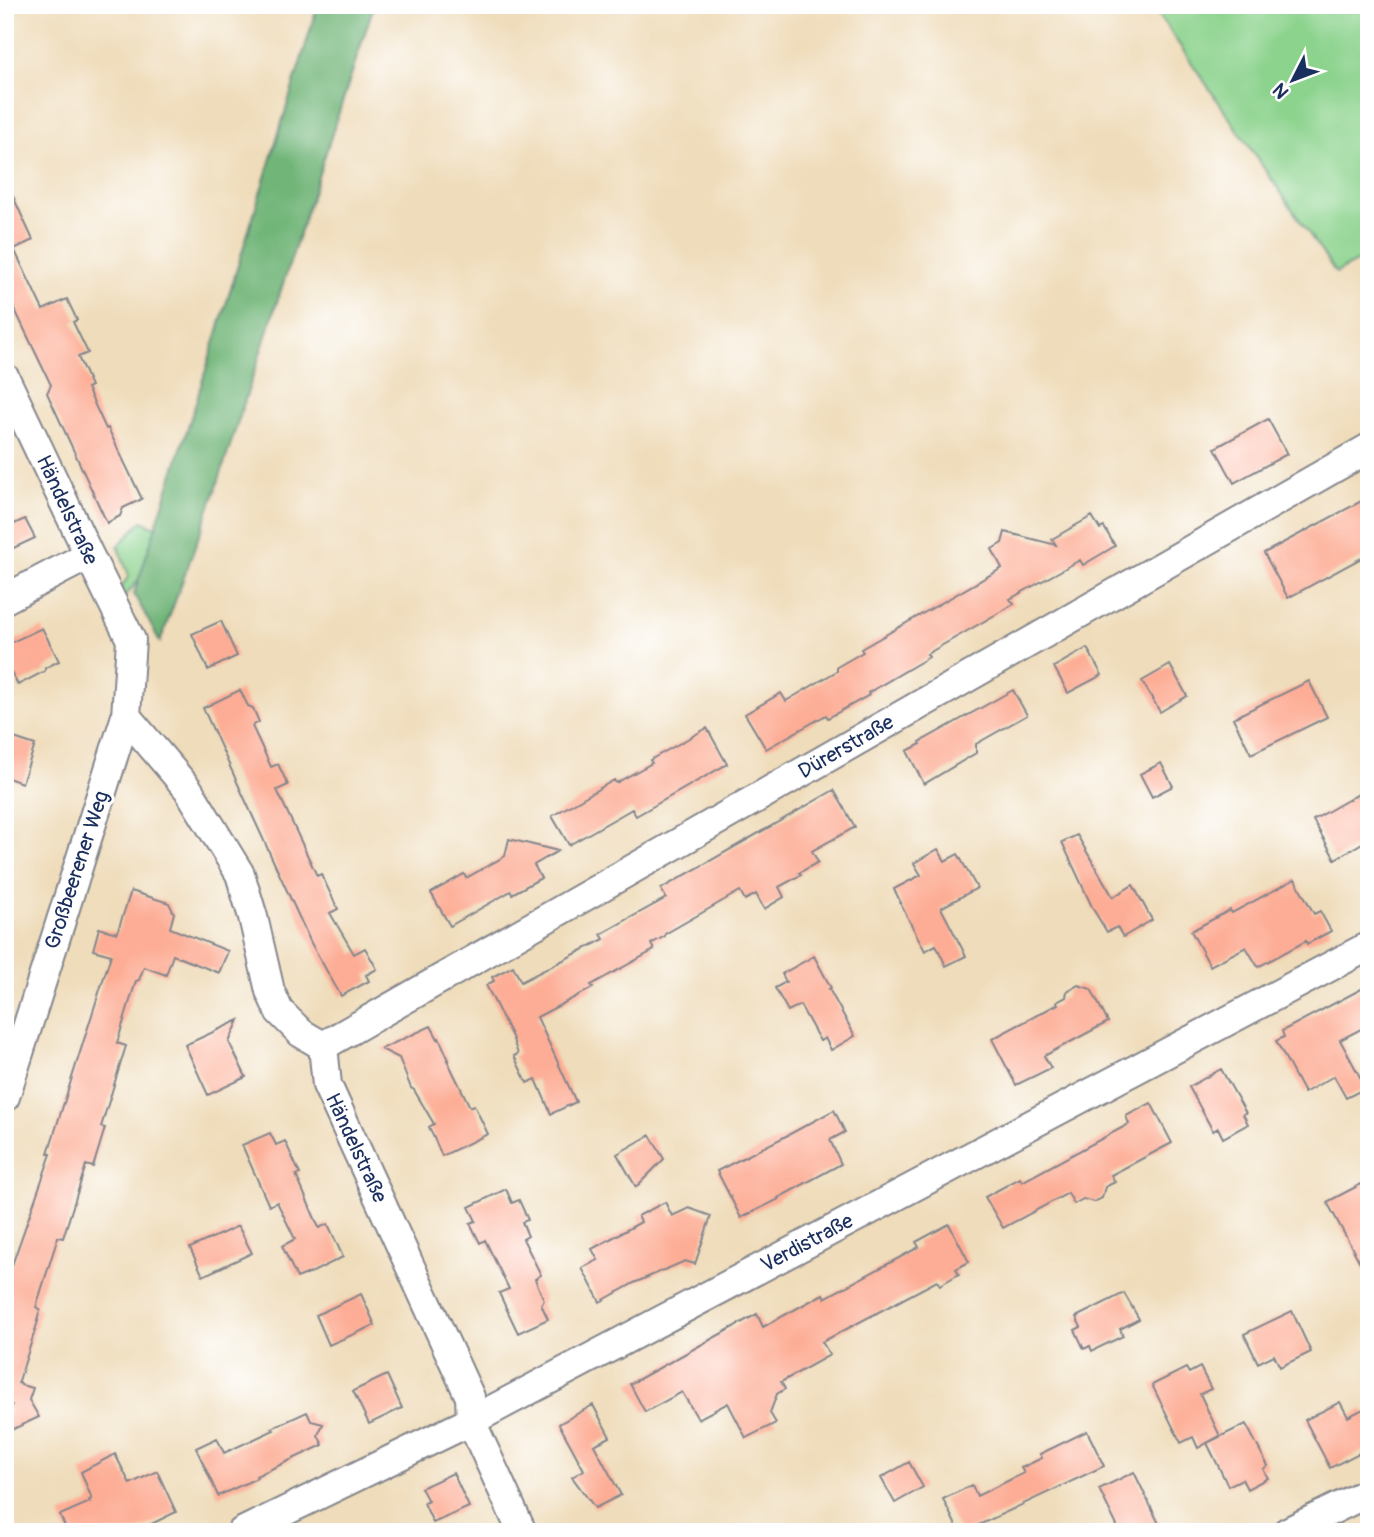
<svg xmlns="http://www.w3.org/2000/svg" width="1374" height="1537" viewBox="0 0 1374 1537" font-family="Pangolin,sans-serif">
  <style>
    .green { fill: #8cd38d; stroke: #548176; stroke-width: 2 }
    .forest { fill: #71b578; stroke: #46726b; stroke-width: 2 }
    .building { fill: #fdad95 }
    .lines { fill: none; stroke-linecap: round; stroke-linejoin: round }
    .street-casing { stroke: #85868c; stroke-width: 32 }
    .street { stroke: #fff; stroke-width: 28 }
    .labels { text-anchor: middle; dominant-baseline: central; stroke-width: 6; stroke-linejoin: round; paint-order: stroke }
    .street-label { font-size: 21px; fill: #1b2f5e; stroke: #fff }
  </style>
  <rect width="100%" height="100%" fill="#fff"/>
  <filter id="ink" filterUnits="userSpaceOnUse"><feTurbulence type="fractalNoise" baseFrequency=".0143" numOctaves="2"/><feDisplacementMap in="SourceGraphic" scale="14" xChannelSelector="R" yChannelSelector="G"/><feConvolveMatrix kernelMatrix="1 2 1 2 8 2 1 2 1" color-interpolation-filters="sRGB"/></filter>
  <filter id="wash" filterUnits="userSpaceOnUse"><feTurbulence type="fractalNoise" baseFrequency=".00686" numOctaves="4" result="noise"/><feDisplacementMap in="SourceGraphic" scale="28" xChannelSelector="R" yChannelSelector="G"/><feGaussianBlur stdDeviation="1.57" result="paint"/><feColorMatrix in="noise" values="0 0 0 0 0 0 0 0 0 0 0 0 0 0 0 0 0 1.4 0 .05"/><feComposite in="paint" operator="in"/></filter>
  <g filter="url(#wash)">
    <rect width="100%" height="100%" fill="#efdcba"/>
    <path class="green" d="M 1152,5 L 1369,5 L 1369,255 L 1336,273 Z
      M 142,521 L 156,527 L 138,581 L 120,602 L 116,594 L 129,576 L 118,546 Z"/>
    <path class="forest" d="M 318,5 L 374,5 L 214,495 L 160,642 L 134,594 L 196,402 Z"/>
    <g id="blocks">
      <path class="building" d="M 5,179 L 33,240 L 14,249 L 43,310 L 67,299 L 77,320 L 73,322 L 88,353 L 78,357 L 91,386 L 87,388 L 106,429 L 108,428 L 142,499 L 123,508 L 120,516 L 107,523 L 47,393 L 51,385 L 5,289 Z
        M 1268,419 L 1287,454 L 1234,483 L 1215,448 Z
        M 1369,497 L 1369,554 L 1288,598 L 1264,553 Z
        M 1092,516 L 1100,529 L 1104,527 L 1115,546 L 1083,565 L 1080,560 L 1010,599 L 1014,604 L 927,654 L 929,657 L 868,693 L 869,695 L 828,718 L 826,715 L 766,749 L 745,714 L 781,693 L 786,701 L 837,671 L 837,667 L 863,652 L 861,649 L 1002,568 L 992,549 L 1002,543 L 1005,532 L 1056,545 L 1052,539 Z
        M 25,519 L 35,538 L 5,552 L 5,528 Z
        M 221,621 L 237,656 L 208,670 L 192,634 Z
        M 42,628 L 59,661 L 45,668 L 45,671 L 18,685 L 5,660 L 5,647 L 14,641 Z
        M 1087,648 L 1102,675 L 1068,693 L 1054,667 Z
        M 1170,665 L 1187,696 L 1160,712 L 1142,681 Z
        M 1309,681 L 1327,717 L 1251,754 L 1233,718 Z
        M 240,690 L 248,706 L 253,708 L 259,722 L 252,726 L 271,767 L 278,764 L 288,785 L 277,790 L 317,876 L 321,874 L 338,909 L 330,913 L 354,954 L 365,948 L 377,969 L 366,975 L 369,981 L 341,996 L 311,943 L 203,708 Z
        M 1013,690 L 1027,715 L 976,744 L 976,753 L 924,784 L 907,751 L 921,744 L 920,742 Z
        M 707,728 L 727,764 L 636,816 L 632,809 L 569,845 L 552,816 L 614,780 L 616,783 L 652,763 L 650,760 Z
        M 5,735 L 35,745 L 22,783 L 5,777 Z
        M 1161,763 L 1173,786 L 1152,797 L 1140,774 Z
        M 1369,788 L 1369,839 L 1335,859 L 1313,820 Z
        M 834,790 L 855,827 L 812,851 L 818,862 L 799,873 L 801,875 L 779,887 L 784,897 L 764,909 L 756,894 L 745,900 L 740,891 L 665,934 L 665,936 L 651,944 L 654,950 L 591,985 L 593,988 L 537,1017 L 576,1102 L 551,1114 L 536,1079 L 527,1083 L 514,1056 L 518,1054 L 512,1037 L 486,985 L 494,981 L 492,977 L 513,966 L 521,982 L 604,939 L 601,934 L 666,898 L 661,889 Z
        M 1077,835 L 1113,897 L 1133,885 L 1152,920 L 1123,937 L 1117,927 L 1107,932 L 1093,909 L 1062,842 Z
        M 509,839 L 558,851 L 534,865 L 541,878 L 512,894 L 511,891 L 450,926 L 431,893 L 464,874 L 466,878 L 505,856 Z
        M 938,849 L 945,861 L 958,854 L 977,888 L 941,908 L 966,956 L 946,966 L 936,945 L 925,951 L 900,903 L 901,903 L 894,889 L 921,875 L 914,863 Z
        M 1295,879 L 1314,914 L 1320,911 L 1331,931 L 1307,944 L 1306,941 L 1258,967 L 1246,947 L 1210,966 L 1191,931 L 1230,910 L 1232,913 Z
        M 131,891 L 169,903 L 174,913 L 170,928 L 228,951 L 219,973 L 173,955 L 166,975 L 144,967 L 139,980 L 136,981 L 117,1043 L 126,1046 L 101,1127 L 105,1128 L 93,1167 L 86,1165 L 63,1238 L 58,1237 L 36,1307 L 40,1309 L 37,1321 L 38,1321 L 18,1384 L 19,1382 L 21,1385 L 33,1388 L 29,1400 L 39,1417 L 5,1433 L 5,1425 L 12,1404 L 10,1409 L 5,1408 L 5,1285 L 51,1154 L 48,1153 L 111,955 L 93,950 L 99,928 L 117,933 Z
        M 814,956 L 831,988 L 829,989 L 855,1036 L 831,1050 L 825,1038 L 820,1041 L 800,1005 L 788,1011 L 775,988 L 786,982 L 782,974 Z
        M 1078,985 L 1091,989 L 1108,1022 L 1044,1056 L 1051,1068 L 1016,1085 L 992,1039 L 1058,1004 L 1057,1002 L 1066,997 L 1067,991 Z
        M 1369,985 L 1369,1025 L 1340,1040 L 1366,1088 L 1346,1098 L 1334,1076 L 1304,1093 L 1276,1041 L 1284,1037 L 1282,1031 Z
        M 239,1020 L 229,1042 L 246,1077 L 208,1095 L 185,1045 Z
        M 431,1026 L 438,1039 L 439,1038 L 449,1060 L 447,1060 L 470,1107 L 474,1105 L 488,1134 L 442,1156 L 429,1127 L 434,1124 L 414,1090 L 411,1088 L 399,1058 L 381,1049 Z
        M 1221,1069 L 1246,1113 L 1243,1114 L 1248,1124 L 1223,1138 L 1218,1128 L 1213,1131 L 1189,1087 Z
        M 1151,1103 L 1172,1143 L 1111,1175 L 1115,1182 L 1105,1187 L 1102,1198 L 1094,1202 L 1083,1199 L 1074,1204 L 1068,1193 L 1003,1228 L 985,1197 L 1020,1178 L 1022,1182 L 1129,1124 L 1126,1116 Z
        M 834,1110 L 845,1132 L 830,1140 L 841,1164 L 778,1198 L 779,1199 L 741,1218 L 717,1171 L 790,1134 Z
        M 270,1133 L 276,1145 L 285,1141 L 300,1174 L 296,1175 L 319,1228 L 328,1224 L 343,1257 L 307,1275 L 307,1274 L 297,1278 L 282,1246 L 295,1239 L 277,1202 L 269,1206 L 242,1145 Z
        M 650,1135 L 664,1159 L 636,1187 L 617,1154 Z
        M 1369,1180 L 1369,1279 L 1327,1202 Z
        M 506,1189 L 512,1203 L 519,1200 L 528,1220 L 522,1222 L 528,1236 L 523,1239 L 541,1275 L 535,1279 L 544,1300 L 541,1304 L 548,1319 L 518,1333 L 499,1293 L 509,1289 L 485,1240 L 480,1243 L 470,1223 L 476,1221 L 469,1207 Z
        M 665,1202 L 672,1216 L 689,1208 L 711,1216 L 695,1264 L 685,1261 L 634,1283 L 600,1302 L 582,1268 L 598,1260 L 592,1249 L 641,1222 L 638,1216 Z
        M 949,1224 L 969,1262 L 956,1269 L 959,1274 L 940,1285 L 937,1281 L 822,1342 L 830,1355 L 781,1382 L 785,1389 L 777,1394 L 770,1413 L 776,1423 L 746,1438 L 728,1403 L 698,1419 L 682,1392 L 645,1412 L 630,1384 L 757,1314 L 763,1327 L 823,1294 L 825,1298 L 919,1247 L 916,1242 Z
        M 238,1226 L 252,1253 L 203,1276 L 190,1248 Z
        M 1124,1293 L 1139,1319 L 1120,1329 L 1123,1336 L 1092,1351 L 1090,1346 L 1084,1349 L 1075,1330 L 1081,1327 L 1076,1317 Z
        M 361,1294 L 375,1325 L 329,1345 L 316,1315 Z
        M 1292,1311 L 1311,1352 L 1280,1367 L 1274,1355 L 1258,1363 L 1244,1334 Z
        M 1200,1367 L 1211,1389 L 1200,1394 L 1220,1436 L 1207,1443 L 1246,1424 L 1268,1466 L 1263,1469 L 1268,1478 L 1247,1489 L 1242,1479 L 1228,1486 L 1207,1443 L 1198,1448 L 1193,1437 L 1181,1443 L 1152,1385 L 1186,1368 L 1189,1373 Z
        M 387,1375 L 402,1408 L 369,1424 L 353,1391 Z
        M 1340,1402 L 1348,1417 L 1363,1409 L 1369,1421 L 1369,1448 L 1330,1468 L 1305,1420 Z
        M 593,1405 L 610,1437 L 594,1445 L 621,1495 L 595,1508 L 572,1477 L 584,1470 L 559,1424 Z
        M 307,1412 L 311,1421 L 323,1424 L 318,1435 L 323,1445 L 256,1476 L 257,1478 L 218,1496 L 196,1448 L 217,1438 L 224,1453 L 274,1430 L 272,1428 Z
        M 1087,1431 L 1104,1466 L 964,1532 L 959,1532 L 943,1499 L 972,1485 L 977,1496 L 1024,1473 L 1021,1468 L 1042,1458 L 1040,1454 Z
        M 115,1454 L 130,1484 L 157,1471 L 176,1512 L 135,1532 L 67,1532 L 60,1515 L 90,1502 L 89,1500 L 92,1499 L 81,1472 Z
        M 909,1462 L 923,1487 L 895,1503 L 881,1478 Z
        M 1134,1472 L 1163,1532 L 1120,1532 L 1099,1489 Z
        M 453,1473 L 469,1507 L 433,1523 L 424,1503 L 428,1501 L 421,1488 Z"/>
    </g>
  </g>
  <g filter="url(#ink)">
    <use href="#blocks" fill-opacity="0" stroke="#85868c" stroke-width="2"/>
    <g class="lines">
      <g class="street-casing">
        <path id="street" d="M 5,378 L 89,555 L 131,640 L 126,716 L 5,1097
          M 5,599 L 89,555
          M 126,716 L 188,789 L 240,874 L 253,917 L 270,991 L 279,1011 L 301,1033 L 323,1046
          M 323,1046 L 1369,448
          M 323,1046 L 327,1085 L 470,1397 L 471,1421 L 522,1532
          M 242,1532 L 471,1421 L 1369,946
          M 1287,1532 L 1369,1492"/>
      </g>
      <use href="#street" class="street"/>
    </g>
  </g>
  <g class="labels">
    <g class="street-label">
      <text transform="translate(67 510) rotate(65)">Händelstraße</text>
      <text transform="translate(846 747) rotate(-30)">Dürerstraße</text>
      <text transform="translate(77 870) rotate(-72)">Großbeerener Weg</text>
      <text transform="translate(356 1148) rotate(65)">Händelstraße</text>
      <text transform="translate(807 1243) rotate(-28)">Verdistraße</text>
    </g>
  </g>
  <rect width="1374" height="1537" fill="none" stroke="#fff" stroke-width="28"/>
  <g transform="translate(1293 80) rotate(228)" stroke="#ffffff" stroke-width="5" paint-order="stroke">
  <path d="M0-5L12 26L0 18L-12 26Z" fill="#1b2f5e"/>
  <text y="-10" font-size="19" font-weight="bold" text-anchor="middle" fill="#1b2f5e">N</text>
  </g>
</svg>
